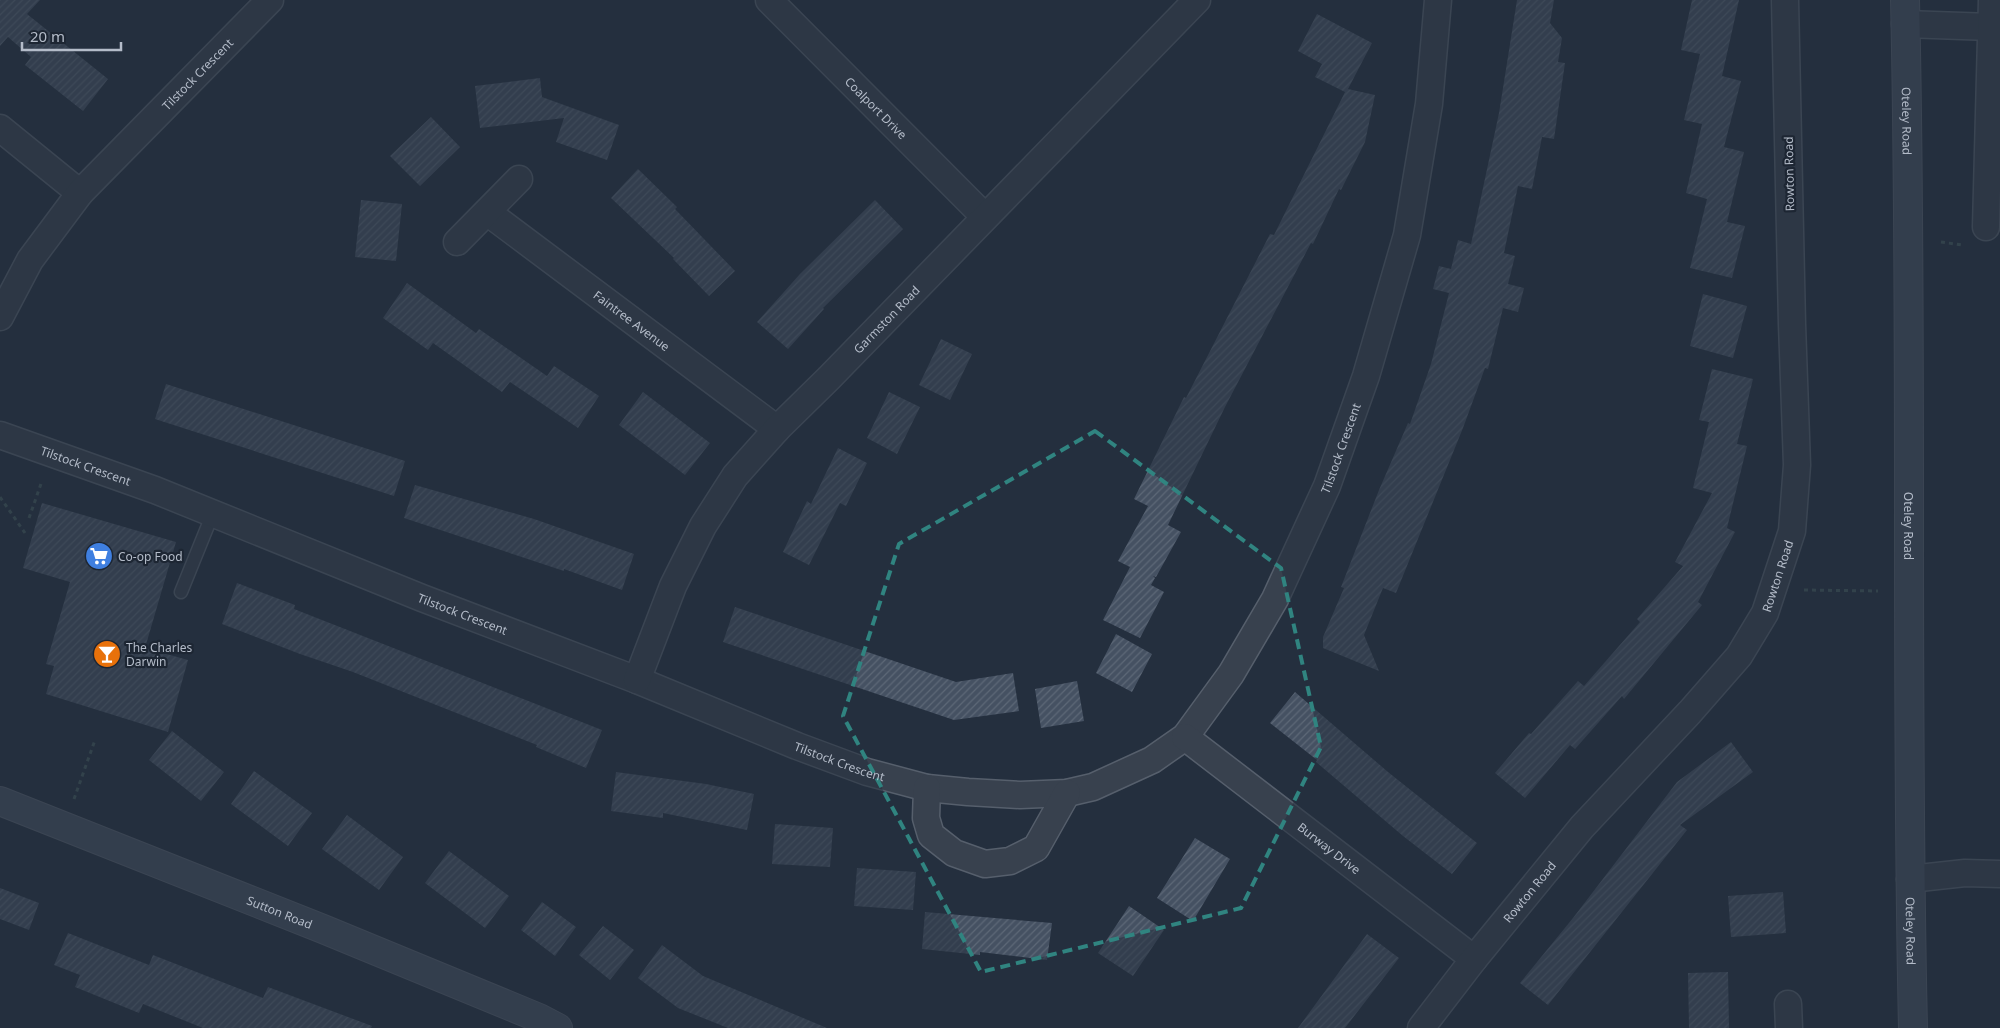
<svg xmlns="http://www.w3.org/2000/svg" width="2000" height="1028" viewBox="0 0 2000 1028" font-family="'Noto Sans',sans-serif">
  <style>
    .building { fill: url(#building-hatch) }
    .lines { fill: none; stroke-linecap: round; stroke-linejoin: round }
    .lane-casing { stroke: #565f6c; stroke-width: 15 }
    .street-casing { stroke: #565f6c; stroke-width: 29 }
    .secondary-casing { stroke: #565f6c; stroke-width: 30 }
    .path { stroke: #44595c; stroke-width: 3; stroke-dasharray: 4 4; stroke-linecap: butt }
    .lane { stroke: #38414e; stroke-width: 12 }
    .street { stroke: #38414e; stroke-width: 26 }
    .secondary { stroke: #465061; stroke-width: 28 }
    .marked { fill: none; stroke: #308480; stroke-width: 4; stroke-dasharray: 10 6; stroke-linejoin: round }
    .labels { text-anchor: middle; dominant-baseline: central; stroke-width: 4.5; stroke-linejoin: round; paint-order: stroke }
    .street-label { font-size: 12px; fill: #b4bcc9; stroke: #1d2633 }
    .poi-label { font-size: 12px; fill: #b4bcc9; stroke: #1d2633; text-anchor: start }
  </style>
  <defs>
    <pattern id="building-hatch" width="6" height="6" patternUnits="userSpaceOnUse" patternTransform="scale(1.25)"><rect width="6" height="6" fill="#455162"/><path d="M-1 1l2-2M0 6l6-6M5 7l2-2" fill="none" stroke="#5d6877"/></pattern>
  </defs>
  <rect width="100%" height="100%" fill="#242f3e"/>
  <path class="building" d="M 0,0 L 40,0 L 27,14 L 108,79 L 83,111 L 25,65 L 31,57 L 8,37 L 0,46 Z
    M 1517,0 L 1554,0 L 1550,23 L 1562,38 L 1558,62 L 1565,63 L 1554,139 L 1542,137 L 1532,189 L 1518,186 L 1504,253 L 1515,256 L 1508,284 L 1524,288 L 1518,312 L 1503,308 L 1488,369 L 1485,368 L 1463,428 L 1396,593 L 1383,588 L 1364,635 L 1379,671 L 1323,648 L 1323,637 L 1344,588 L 1341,587 L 1379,490 L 1408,423 L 1410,424 L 1431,364 L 1449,293 L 1433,289 L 1439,266 L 1451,269 L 1458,240 L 1471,244 L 1499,113 Z
    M 1692,0 L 1739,0 L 1722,76 L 1741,81 L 1724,147 L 1744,152 L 1727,222 L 1745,226 L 1732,278 L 1690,268 L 1707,199 L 1686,193 L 1702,124 L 1684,120 L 1700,54 L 1681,50 Z
    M 1317,14 L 1372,43 L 1348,89 L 1375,95 L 1365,142 L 1341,190 L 1339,189 L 1313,244 L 1311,243 L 1225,407 L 1168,525 L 1181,532 L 1156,577 L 1153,576 L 1155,578 L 1151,585 L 1164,592 L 1140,638 L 1103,620 L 1130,567 L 1118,561 L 1148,506 L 1134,499 L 1184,397 L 1186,398 L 1270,234 L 1274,235 L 1345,92 L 1315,77 L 1322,64 L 1298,51 Z
    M 540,78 L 542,97 L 619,125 L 607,160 L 556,142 L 564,118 L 480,128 L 475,86 Z
    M 431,117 L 460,147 L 420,186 L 390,156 Z
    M 638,169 L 677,207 L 675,209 L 735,271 L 709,296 L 673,259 L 674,258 L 611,198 Z
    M 361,200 L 402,204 L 396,261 L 355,257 Z
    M 875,200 L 903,229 L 823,308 L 824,309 L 788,349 L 757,322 L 800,274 Z
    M 407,283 L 476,333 L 479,329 L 547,376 L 554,366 L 599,396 L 578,428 L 510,382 L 502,392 L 433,343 L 428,350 L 383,318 Z
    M 1703,294 L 1747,306 L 1733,358 L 1690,346 Z
    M 941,339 L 972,354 L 950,400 L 919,385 Z
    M 1712,369 L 1753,379 L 1737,444 L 1747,446 L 1727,528 L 1735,532 L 1698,602 L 1702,605 L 1624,699 L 1622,696 L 1575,749 L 1570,745 L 1525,798 L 1495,773 L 1529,733 L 1531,734 L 1578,681 L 1584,686 L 1640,622 L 1637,619 L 1683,566 L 1675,562 L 1712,493 L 1693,488 L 1709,422 L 1699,420 Z
    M 166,384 L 405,461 L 394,496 L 155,419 Z
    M 643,392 L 710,443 L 685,475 L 619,425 Z
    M 889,392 L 920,407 L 897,454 L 867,438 Z
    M 838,448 L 867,463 L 846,506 L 840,503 L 809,565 L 783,552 L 807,501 L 811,504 Z
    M 415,485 L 534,519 L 634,554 L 622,590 L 564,569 L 564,571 L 404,518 Z
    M 42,503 L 176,542 L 145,648 L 188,660 L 168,732 L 46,694 L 54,666 L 46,664 L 70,582 L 23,568 Z
    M 237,583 L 295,605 L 294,609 L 602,730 L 586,768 L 536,747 L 537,745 L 353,672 L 300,654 L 222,624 Z
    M 735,607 L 956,682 L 1013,673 L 1019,711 L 954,720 L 723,642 Z
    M 1116,634 L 1152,654 L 1132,692 L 1096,673 Z
    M 1077,681 L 1084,721 L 1041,728 L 1035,689 Z
    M 1295,692 L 1388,772 L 1477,843 L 1452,874 L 1403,836 L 1316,762 L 1317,760 L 1270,723 Z
    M 172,731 L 224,772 L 201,801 L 149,760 Z
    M 1731,742 L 1753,772 L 1680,825 L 1687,830 L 1548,1005 L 1520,983 L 1573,918 L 1677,782 Z
    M 254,771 L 312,813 L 288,846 L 231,804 Z
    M 616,772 L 706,784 L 754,794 L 747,830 L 663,813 L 663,818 L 611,811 Z
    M 347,815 L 403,857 L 379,890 L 322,849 Z
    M 775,824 L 833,828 L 830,867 L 772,864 Z
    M 1195,838 L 1230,859 L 1193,921 L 1157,898 Z
    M 449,851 L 509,896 L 485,928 L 425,883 Z
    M 857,868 L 916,872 L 913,910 L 854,906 Z
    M 0,888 L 39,903 L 29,930 L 0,919 Z
    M 1783,892 L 1786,933 L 1731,937 L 1728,896 Z
    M 542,902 L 576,927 L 555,956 L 521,930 Z
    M 1129,906 L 1164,930 L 1133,976 L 1098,953 Z
    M 925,912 L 1052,923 L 1047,960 L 980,952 L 980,955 L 922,949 Z
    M 603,926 L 634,950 L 610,980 L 579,955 Z
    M 68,933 L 149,965 L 153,955 L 263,998 L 268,987 L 372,1026 L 371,1028 L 203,1028 L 143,1004 L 139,1013 L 75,987 L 80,975 L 54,965 Z
    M 1367,934 L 1399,958 L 1345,1028 L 1298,1028 Z
    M 662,945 L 703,976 L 827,1028 L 728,1028 L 678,1008 L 638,978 Z
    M 1728,972 L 1729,1028 L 1689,1028 L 1688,973 Z"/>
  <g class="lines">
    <g class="lane-casing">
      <path id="lane" d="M 181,592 L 213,513"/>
    </g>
    <g class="street-casing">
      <g id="street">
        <path id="s1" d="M 769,0 L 985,217"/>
        <path d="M 1905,24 L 1991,27"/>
        <path d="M 0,128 L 80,193"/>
        <path id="s2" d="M 487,212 L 777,429"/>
        <path d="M 1986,227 L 1992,0"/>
        <path d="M 457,242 L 519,179"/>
        <path id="s3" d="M 0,317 L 30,260 L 80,193 L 270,0"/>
        <path id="s4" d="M 0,435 L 155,490 L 422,598 L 637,680 L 797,746 L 867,772 L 927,788 L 968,792 L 1020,795 L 1067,793 L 1093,787 L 1152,760 L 1185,737 L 1231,674 L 1275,599 L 1327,486 L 1366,376 L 1407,235 L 1429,104 L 1438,0"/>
        <path id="s5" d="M 637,680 L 673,586 L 703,526 L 735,476 L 777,429 L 829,378 L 1197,0"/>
        <path id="s6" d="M 1185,737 L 1474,959"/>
        <path d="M 927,788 L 926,818 L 931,835 L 954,853 L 985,864 L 1010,861 L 1036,848 L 1067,793"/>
        <path d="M 1910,879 L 1965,873 L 2000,874"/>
        <path d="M 1788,1004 L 1789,1028"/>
        <path id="s7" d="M 1421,1028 L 1474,959 L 1582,827 L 1690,712 L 1739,656 L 1765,613 L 1792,531 L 1797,465 L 1792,324 L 1785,0"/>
      </g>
    </g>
    <g class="secondary-casing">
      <g id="secondary">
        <path id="s8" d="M 1905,0 C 1913,343 1905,685 1913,1028"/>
        <path id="s9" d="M 0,801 L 323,929 L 539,1018 L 558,1028"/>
      </g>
    </g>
    <path class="path" d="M 1941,242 L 1962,245
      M 0,497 L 25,533
      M 29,518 L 42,481
      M 1804,590 L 1878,591
      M 74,799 L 95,740"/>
    <use href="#lane" class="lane"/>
    <use href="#street" class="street"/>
    <use href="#secondary" class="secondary"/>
  </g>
  <path d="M0 0H2000V1028H0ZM 1095,431 L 1281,568 L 1321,747 L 1241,908 L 981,972 L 843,716 L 899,544 Z" fill="#242f3e" fill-opacity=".55" fill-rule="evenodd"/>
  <path class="marked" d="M 1095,431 L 1281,568 L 1321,747 L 1241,908 L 981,972 L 843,716 L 899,544 Z"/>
  <defs>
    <g id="supermarket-disc" transform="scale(1.4375)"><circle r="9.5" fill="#3f7fe0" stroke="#1d2633"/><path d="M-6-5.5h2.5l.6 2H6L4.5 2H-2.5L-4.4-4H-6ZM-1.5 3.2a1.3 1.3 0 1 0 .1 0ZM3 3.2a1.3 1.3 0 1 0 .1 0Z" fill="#fff"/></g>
    <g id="bar-disc" transform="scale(1.4375)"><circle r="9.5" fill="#e8710a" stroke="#1d2633"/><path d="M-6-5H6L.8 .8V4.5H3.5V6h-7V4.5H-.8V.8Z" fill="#fff"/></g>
  </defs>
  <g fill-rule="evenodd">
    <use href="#supermarket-disc" x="99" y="556"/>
    <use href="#bar-disc" x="107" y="654"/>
  </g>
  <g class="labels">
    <g class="street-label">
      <text stroke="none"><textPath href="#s3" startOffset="315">Tilstock Crescent</textPath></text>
      <text stroke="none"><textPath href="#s1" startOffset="152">Coalport Drive</textPath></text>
      <text stroke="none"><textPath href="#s8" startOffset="121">Oteley Road</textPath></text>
      <text transform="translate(1789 174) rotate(-91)">Rowton Road</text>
      <text stroke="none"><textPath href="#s5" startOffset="445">Garmston Road</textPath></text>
      <text stroke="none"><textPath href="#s2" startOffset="181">Faintree Avenue</textPath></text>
      <text stroke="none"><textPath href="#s4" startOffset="1594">Tilstock Crescent</textPath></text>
      <text stroke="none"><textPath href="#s4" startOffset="91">Tilstock Crescent</textPath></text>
      <text stroke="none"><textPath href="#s8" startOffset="526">Oteley Road</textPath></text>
      <text stroke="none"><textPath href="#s7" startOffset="579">Rowton Road</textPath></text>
      <text stroke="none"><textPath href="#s4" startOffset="496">Tilstock Crescent</textPath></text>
      <text stroke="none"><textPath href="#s4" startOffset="901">Tilstock Crescent</textPath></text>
      <text stroke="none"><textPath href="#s6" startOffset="182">Burway Drive</textPath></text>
      <text stroke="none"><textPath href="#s7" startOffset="174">Rowton Road</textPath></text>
      <text stroke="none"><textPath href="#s9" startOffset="301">Sutton Road</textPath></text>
      <text stroke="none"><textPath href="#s8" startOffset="931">Oteley Road</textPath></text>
    </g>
    <g class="poi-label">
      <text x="118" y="556">Co-op Food</text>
      <text x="126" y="647">The Charles<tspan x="126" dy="14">Darwin</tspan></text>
    </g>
  </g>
  <path d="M22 42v8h99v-8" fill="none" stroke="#b4bcc9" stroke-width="2.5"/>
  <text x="30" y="42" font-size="15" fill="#b4bcc9" stroke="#1d2633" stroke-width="4" paint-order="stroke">20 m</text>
</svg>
